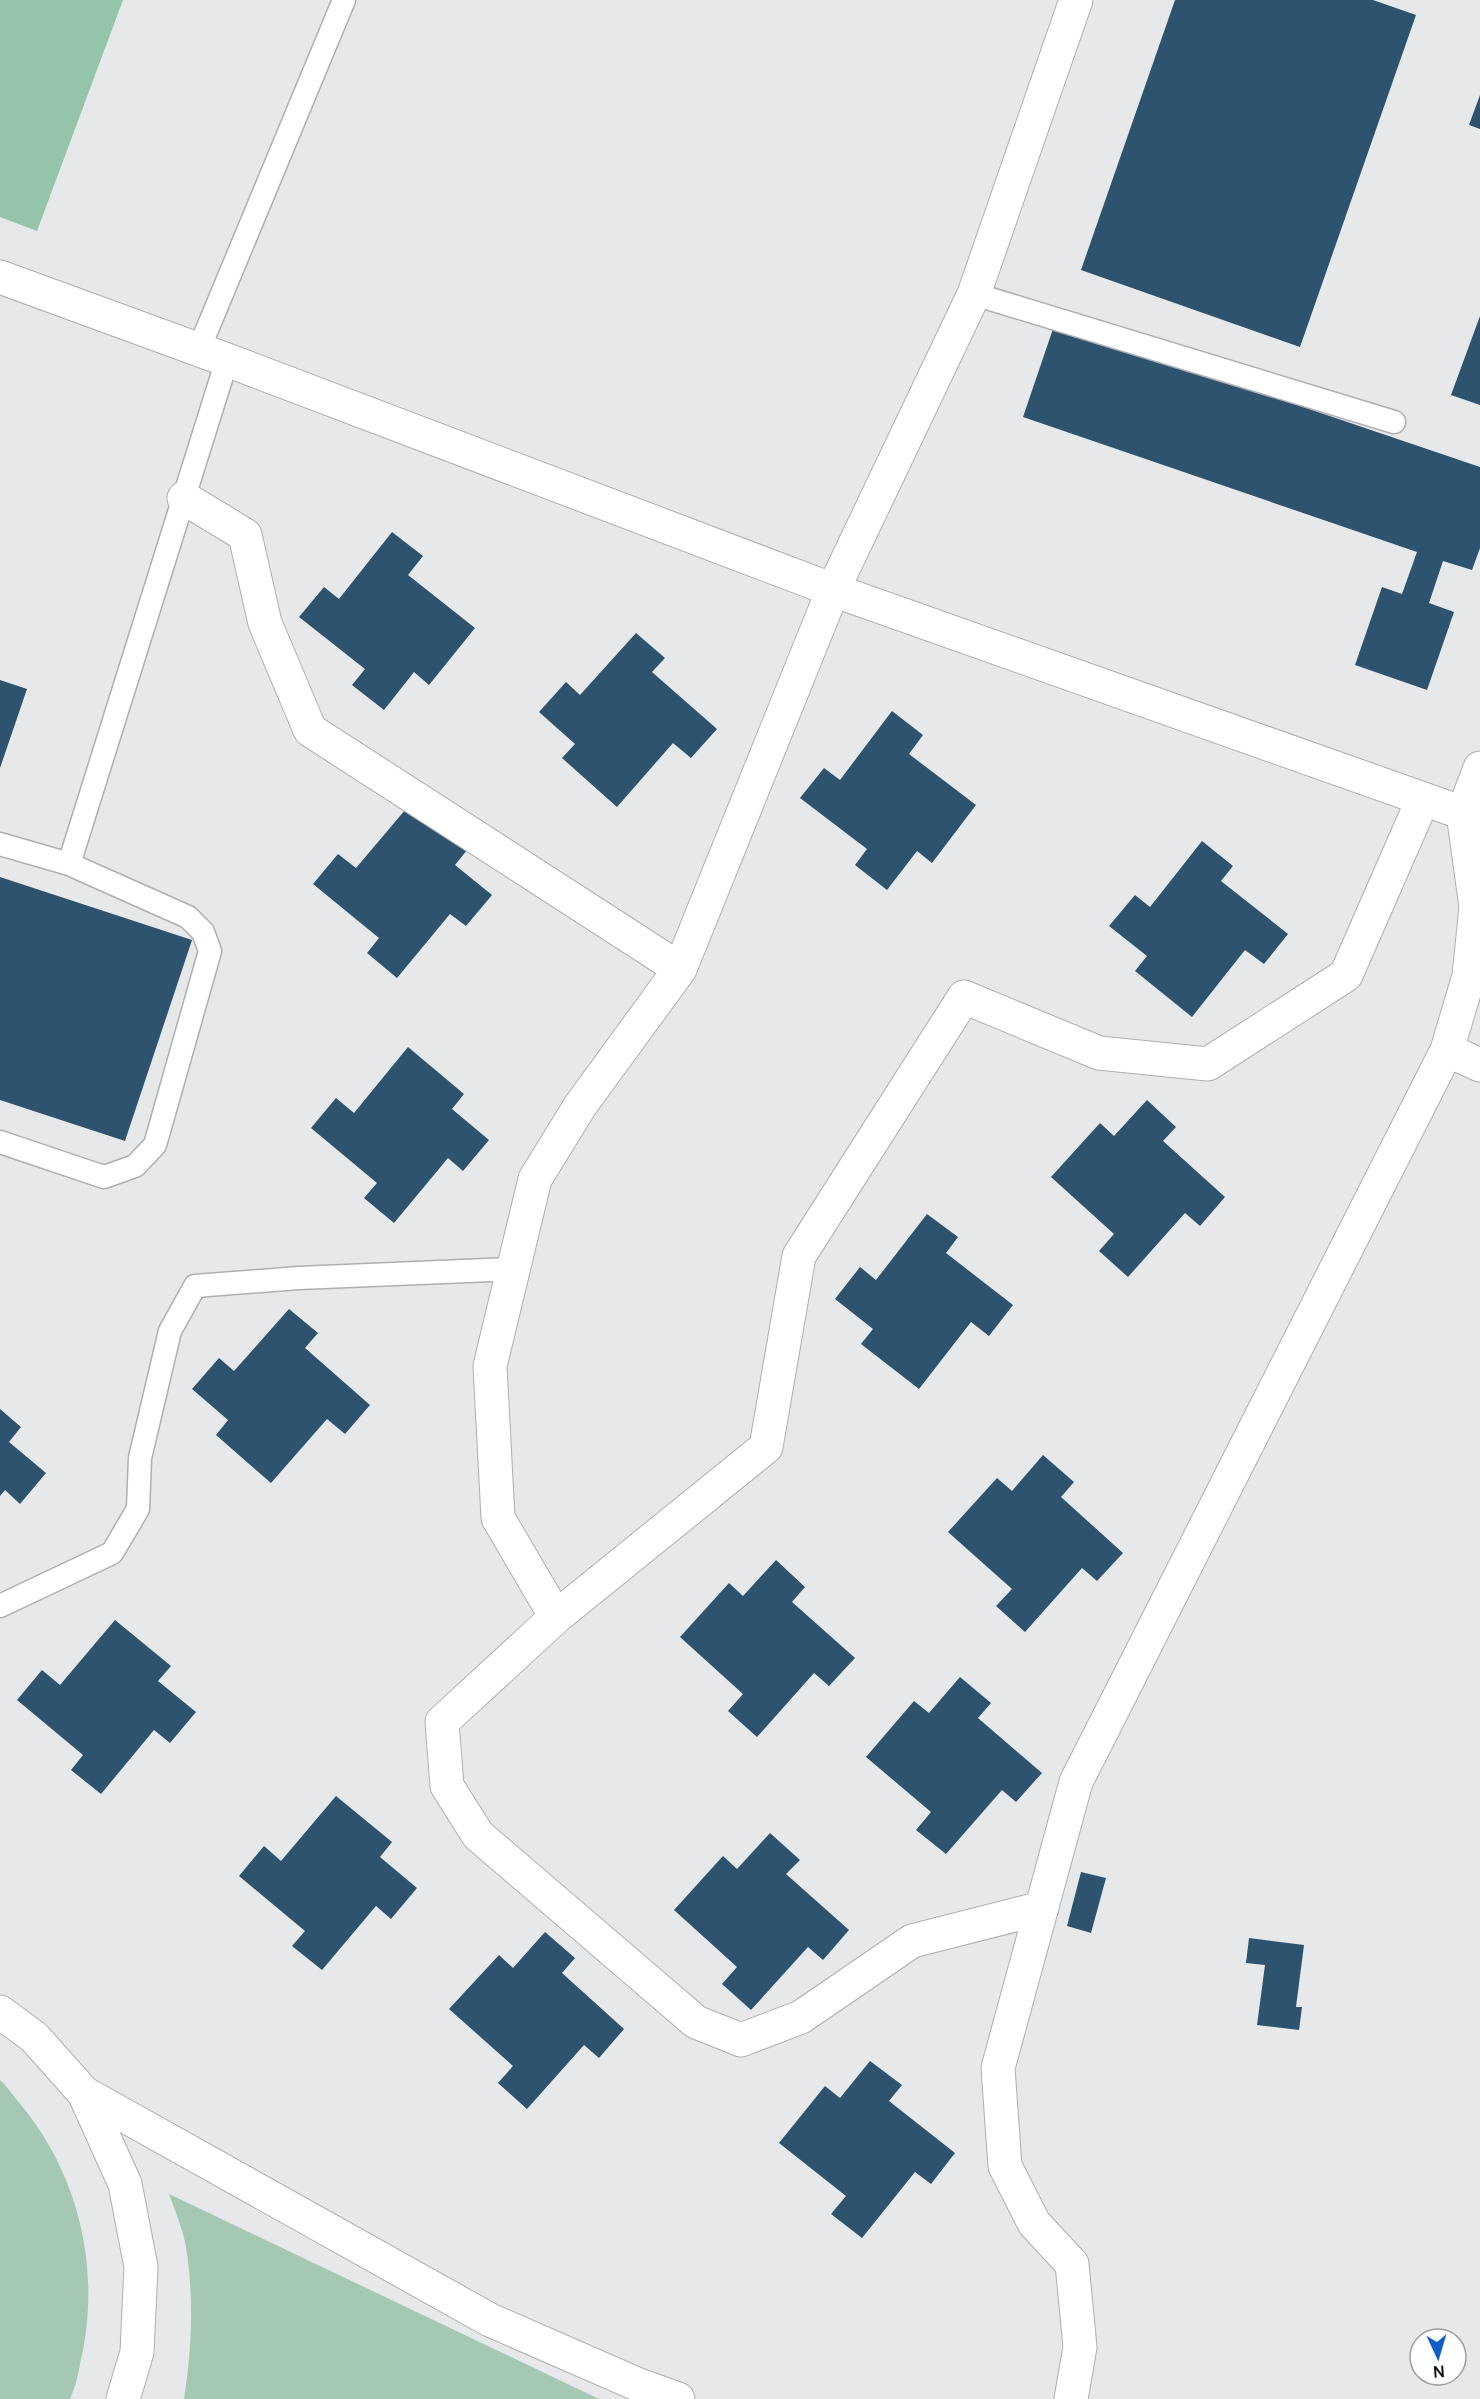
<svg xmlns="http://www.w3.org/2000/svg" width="1480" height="2399" viewBox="0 0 1480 2399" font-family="Manrope,sans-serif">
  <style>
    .green { fill: #a5c8b5 }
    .forest { fill: #94c5ab }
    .building { fill: #2e536f }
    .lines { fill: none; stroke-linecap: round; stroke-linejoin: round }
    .lane-casing { stroke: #adafb1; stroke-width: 25 }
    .street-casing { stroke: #adafb1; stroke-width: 35 }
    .lane { stroke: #fff; stroke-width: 22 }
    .street { stroke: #fff; stroke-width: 33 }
  </style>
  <rect width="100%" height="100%" fill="#e6e8ea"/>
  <path class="green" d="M 0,2080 C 8,2087 14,2097 21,2105 C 80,2176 102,2273 80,2364 C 78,2376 75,2388 70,2399 L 0,2399 Z
    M 169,2194 L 599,2399 L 184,2399 C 192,2349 194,2297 186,2247 C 183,2229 175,2211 169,2194 Z"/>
  <path class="forest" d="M 0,0 L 123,0 L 37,231 L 0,217 Z"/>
  <path class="building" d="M 1175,0 L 1373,0 L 1416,15 L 1300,347 L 1081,270 Z
    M 1480,95 L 1480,129 L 1469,125 Z
    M 1480,316 L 1480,405 L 1451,395 Z
    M 1055,323 L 1480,467 L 1480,548 L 1472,570 L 1443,561 L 1429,603 L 1454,612 L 1427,690 L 1355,665 L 1382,587 L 1402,594 L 1417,552 L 1023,417 Z
    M 392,532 L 423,556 L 408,575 L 475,628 L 429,685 L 414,672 L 384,710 L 352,685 L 365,669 L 299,617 L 324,587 L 339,599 Z
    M 636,633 L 665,658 L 652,672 L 717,729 L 691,758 L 673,743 L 617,807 L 562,758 L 575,744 L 539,712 L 566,682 L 580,695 Z
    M 0,680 L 27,689 L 0,768 Z
    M 892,711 L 923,735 L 909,754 L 976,805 L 932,863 L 917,851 L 887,890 L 855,865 L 867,849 L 800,798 L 824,768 L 840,780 Z
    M 411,803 L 467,850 L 455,865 L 492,895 L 466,926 L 450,914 L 397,978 L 367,953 L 379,938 L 313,884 L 338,854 L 356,868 Z
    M 1202,841 L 1233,866 L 1221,881 L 1288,934 L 1264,964 L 1245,950 L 1192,1017 L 1135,971 L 1147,956 L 1109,926 L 1135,895 L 1150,907 Z
    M 0,877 L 192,940 L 125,1141 L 0,1100 Z
    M 408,1047 L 464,1094 L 452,1109 L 489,1140 L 463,1171 L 448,1158 L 394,1223 L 364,1198 L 377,1183 L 311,1128 L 336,1098 L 354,1113 Z
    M 1147,1100 L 1176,1127 L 1163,1141 L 1225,1197 L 1200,1226 L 1185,1213 L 1128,1277 L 1099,1251 L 1114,1234 L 1051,1177 L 1100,1123 L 1114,1136 Z
    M 927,1214 L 958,1237 L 946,1253 L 1013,1305 L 989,1336 L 971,1322 L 919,1389 L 861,1344 L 873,1329 L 835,1299 L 860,1267 L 876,1280 Z
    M 289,1309 L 318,1333 L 305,1348 L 370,1405 L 345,1434 L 327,1419 L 271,1483 L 216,1435 L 228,1420 L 192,1389 L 219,1358 L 234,1371 Z
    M 0,1409 L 21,1427 L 9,1442 L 46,1473 L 20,1504 L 5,1490 L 0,1496 Z
    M 1043,1455 L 1074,1482 L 1061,1497 L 1123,1553 L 1097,1581 L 1082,1568 L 1025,1632 L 996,1606 L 1012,1589 L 948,1532 L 997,1478 L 1012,1491 Z
    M 776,1560 L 805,1587 L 792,1602 L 855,1658 L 829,1686 L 814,1673 L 757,1737 L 728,1711 L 743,1694 L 680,1637 L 729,1583 L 743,1596 Z
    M 115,1620 L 171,1666 L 158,1681 L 196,1712 L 170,1743 L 154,1730 L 101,1794 L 71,1770 L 83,1755 L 17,1700 L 42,1670 L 60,1685 Z
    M 960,1677 L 991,1703 L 978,1718 L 1042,1773 L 1016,1802 L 1002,1790 L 946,1854 L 916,1830 L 931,1812 L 866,1757 L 914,1701 L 929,1713 Z
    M 336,1796 L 392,1842 L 380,1857 L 417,1888 L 391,1919 L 376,1906 L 322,1970 L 292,1946 L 305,1931 L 239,1876 L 264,1846 L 281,1861 Z
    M 770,1833 L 800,1860 L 786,1874 L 849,1930 L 823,1960 L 808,1947 L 751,2010 L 722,1984 L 737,1967 L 674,1910 L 723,1856 L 737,1869 Z
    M 1081,1872 L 1106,1878 L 1091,1933 L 1067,1926 Z
    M 545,1932 L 575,1958 L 562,1973 L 624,2029 L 599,2058 L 584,2045 L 527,2109 L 498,2083 L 513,2066 L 449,2009 L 499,1955 L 513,1968 Z
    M 1249,1938 L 1304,1945 L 1296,2007 L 1302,2007 L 1299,2030 L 1257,2025 L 1265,1965 L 1246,1963 Z
    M 870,2061 L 902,2085 L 889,2101 L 955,2153 L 931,2184 L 915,2172 L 862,2238 L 831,2214 L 846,2196 L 779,2143 L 825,2086 L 840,2098 Z"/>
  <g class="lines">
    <g class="lane-casing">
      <path id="lane" d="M 974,294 L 1394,422
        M 199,349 L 344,0
        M 0,844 L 69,864 L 188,917 L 203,932 L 210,951 L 155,1145 L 135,1166 L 104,1177 L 0,1142
        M 69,864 L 227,360
        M 0,1606 L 112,1553 L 138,1509 L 140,1458 L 170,1331 L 195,1286 L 299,1278 L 513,1269"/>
    </g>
    <g class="street-casing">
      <path id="street" d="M 0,277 L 227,360 L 833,590 L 1463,813
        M 184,498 L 245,535 L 265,623 L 310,730 L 680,969
        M 1480,768 L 1463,813 L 1476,907 L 1469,976 L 1447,1050 L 1480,1065
        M 556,1617 L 498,1518 L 490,1366 L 535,1179 L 580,1106 L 680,969 L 833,590 L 974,294 L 1076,0
        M 1042,1908 L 912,1941 L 801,2017 L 741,2040 L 696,2022 L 478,1835 L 447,1786 L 442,1722 L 556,1617 L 766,1447 L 799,1256 L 964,997 L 1099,1053 L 1208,1064 L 1346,975 L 1423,799
        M 0,2012 L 34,2037 L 84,2093 L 125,2184 L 141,2267 L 137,2352 L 123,2399
        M 84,2093 L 490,2320 L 639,2385 L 678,2399
        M 1071,2399 L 1080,2347 L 1072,2264 L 1034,2223 L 1005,2166 L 998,2068 L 1076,1782 L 1447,1050"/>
    </g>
    <use href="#lane" class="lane"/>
    <use href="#street" class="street"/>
  </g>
  <g transform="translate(1438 2357) rotate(176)"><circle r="28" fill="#ffffff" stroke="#9d9e9e" stroke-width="1.5"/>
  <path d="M0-4.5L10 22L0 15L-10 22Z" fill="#115ec8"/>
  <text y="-9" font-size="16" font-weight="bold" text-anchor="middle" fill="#0b0c0c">N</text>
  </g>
</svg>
